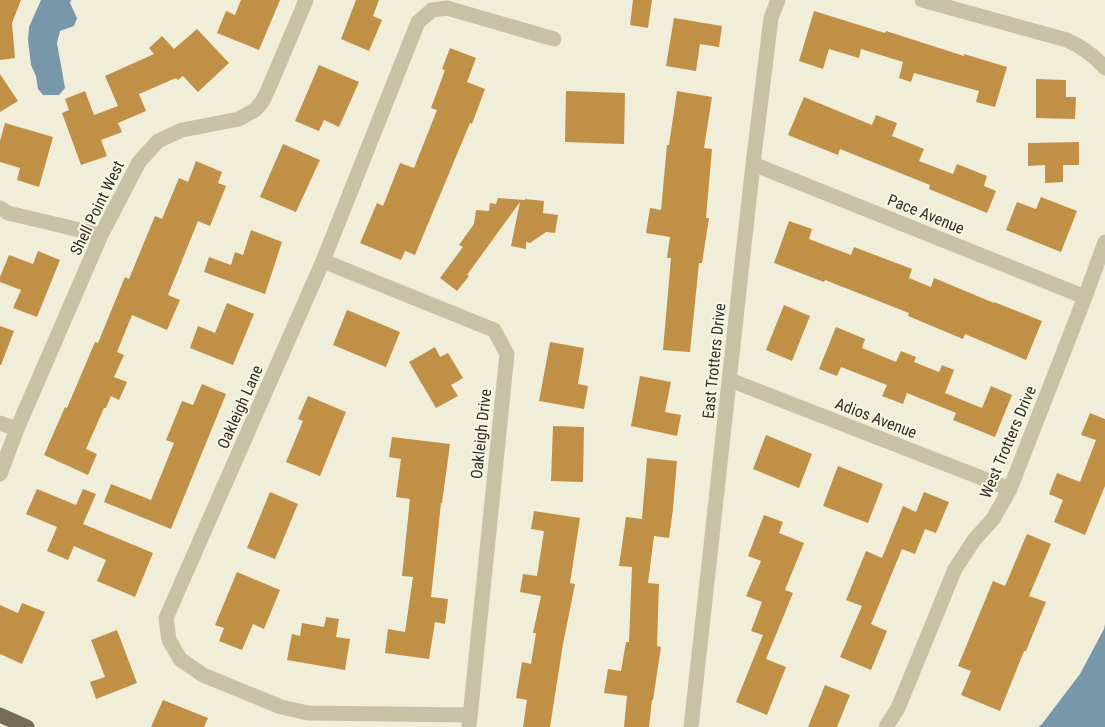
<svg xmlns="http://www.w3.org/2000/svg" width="1105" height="727" viewBox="0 0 1105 727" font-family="'Roboto Condensed',sans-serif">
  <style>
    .water { fill: #7997ab }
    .building { fill: #c09047 }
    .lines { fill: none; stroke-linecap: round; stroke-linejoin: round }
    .minor { stroke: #c7c1a6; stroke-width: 15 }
    .major { stroke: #756c58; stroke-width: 15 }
    .labels { text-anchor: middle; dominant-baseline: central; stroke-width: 4; stroke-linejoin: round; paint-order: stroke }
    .street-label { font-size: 16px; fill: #332f26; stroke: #f8f6e5 }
  </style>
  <rect width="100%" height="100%" fill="#f0edd9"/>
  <path class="water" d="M 41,0 L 71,0 L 70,3 L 77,18 L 74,26 L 60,31 L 57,43 L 65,88 L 59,95 L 43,95 L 38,89 L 36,76 L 31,65 L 28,40 L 29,27 Z
    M 1105,624 L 1105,727 L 1038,727 L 1042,724 L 1080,674 L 1104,629 Z"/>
  <path class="building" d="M 0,0 L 21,0 L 12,23 L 15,58 L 0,60 Z
    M 241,0 L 280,0 L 259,50 L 217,33 L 226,11 L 235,15 Z
    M 356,0 L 379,0 L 373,16 L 382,20 L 369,51 L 341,39 Z
    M 633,0 L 652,0 L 648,28 L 630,25 Z
    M 814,11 L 885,33 L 886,31 L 964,56 L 964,54 L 1007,67 L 995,107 L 976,102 L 979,91 L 914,73 L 911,82 L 899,78 L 903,62 L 861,49 L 859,58 L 829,49 L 823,69 L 799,61 Z
    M 674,18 L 722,26 L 719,47 L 700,44 L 696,71 L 666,66 Z
    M 197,29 L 229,63 L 198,92 L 183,76 L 178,80 L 176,78 L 139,94 L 146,111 L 118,123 L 122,132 L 101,140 L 107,156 L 81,165 L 62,113 L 69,110 L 65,99 L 85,91 L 94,115 L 118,106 L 105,76 L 154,54 L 149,48 L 162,36 L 174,49 Z
    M 450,48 L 476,58 L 467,82 L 485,89 L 472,124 L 470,123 L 415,255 L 405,251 L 401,260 L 360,243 L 377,203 L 383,206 L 400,163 L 414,168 L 437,110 L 431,108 L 445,70 L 442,69 Z
    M 319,65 L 359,82 L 339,127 L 324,120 L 319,131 L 295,121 Z
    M 0,74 L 18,101 L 0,112 Z
    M 1036,79 L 1066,80 L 1066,97 L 1076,97 L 1075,119 L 1036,118 Z
    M 566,91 L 625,93 L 624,144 L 565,142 Z
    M 677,91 L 712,97 L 704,148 L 712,149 L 706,218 L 709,218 L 702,263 L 699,263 L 690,352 L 663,350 L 671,258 L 667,258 L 670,237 L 646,233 L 650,208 L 661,210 L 667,145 L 669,145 Z
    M 804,97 L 872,125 L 876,115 L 897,123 L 892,136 L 924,149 L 919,161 L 953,174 L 957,164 L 987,176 L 984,186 L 996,191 L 987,213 L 929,189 L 930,185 L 840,149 L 838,155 L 788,135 Z
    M 5,123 L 53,137 L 39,187 L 17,180 L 20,168 L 0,162 L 0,141 Z
    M 1079,142 L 1079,165 L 1063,165 L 1063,182 L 1045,183 L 1045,165 L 1028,166 L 1028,143 Z
    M 283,144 L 320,160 L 296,212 L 260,197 Z
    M 196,161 L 222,172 L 218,183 L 226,186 L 210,226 L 198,221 L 168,295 L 180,300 L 167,330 L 132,315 L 117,352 L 124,355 L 114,377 L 127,382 L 119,400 L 111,396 L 106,408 L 104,408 L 86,449 L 97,454 L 88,475 L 44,455 L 65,407 L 67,408 L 95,342 L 98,343 L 125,277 L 129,279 L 155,216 L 162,219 L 179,178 L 188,182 Z
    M 1041,197 L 1077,211 L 1061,252 L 1006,230 L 1017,202 L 1036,209 Z
    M 498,198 L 525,200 L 525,199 L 544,201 L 543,213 L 558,215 L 555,233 L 546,232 L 530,243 L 526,242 L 526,249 L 511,246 L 520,202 L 467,275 L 469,276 L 457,291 L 440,278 L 463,247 L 459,245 L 474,224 L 476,210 L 489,211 L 490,203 L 496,204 Z
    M 789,221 L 812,229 L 809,239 L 851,255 L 854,247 L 912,269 L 909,278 L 931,287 L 934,278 L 994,303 L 994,302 L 1042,321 L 1026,360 L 965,334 L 963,339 L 908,316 L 909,313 L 825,280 L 824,282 L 774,263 Z
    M 251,230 L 282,242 L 265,294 L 204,272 L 209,257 L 231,265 L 235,252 L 243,255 Z
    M 38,251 L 60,260 L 37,317 L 13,308 L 21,290 L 0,282 L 0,277 L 9,255 L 33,264 Z
    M 227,303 L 254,314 L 233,365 L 190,348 L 198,326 L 215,333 Z
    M 784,305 L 810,316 L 792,361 L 766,350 Z
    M 347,310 L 400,332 L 386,367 L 333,345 Z
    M 0,326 L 14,331 L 1,365 L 0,365 Z
    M 836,327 L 865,339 L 862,348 L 896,362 L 901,351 L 916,357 L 914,362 L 939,372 L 942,365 L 954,370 L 945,393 L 982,408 L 991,386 L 1012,395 L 995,437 L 953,420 L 956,413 L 907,393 L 903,404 L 882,396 L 887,385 L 841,367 L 837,376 L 819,369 Z
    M 550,342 L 584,348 L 578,384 L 588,386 L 584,409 L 539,401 Z
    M 435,347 L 440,357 L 448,353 L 463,378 L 451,385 L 458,396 L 436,408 L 409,362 Z
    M 640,376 L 671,382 L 665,412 L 681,415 L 677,436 L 631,426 Z
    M 202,384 L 226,394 L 171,529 L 104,502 L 111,484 L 151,500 L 174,443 L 166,440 L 182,401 L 193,405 Z
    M 308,396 L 346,412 L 320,476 L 286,462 L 303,421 L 298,419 Z
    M 1090,413 L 1105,419 L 1105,486 L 1085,535 L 1054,522 L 1063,500 L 1049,494 L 1057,473 L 1080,482 L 1096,440 L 1081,435 Z
    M 553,426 L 584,427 L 583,482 L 551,481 Z
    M 766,435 L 812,454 L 799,488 L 753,469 Z
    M 392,437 L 450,444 L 442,503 L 441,503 L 431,597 L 448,599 L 445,624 L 435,622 L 429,659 L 385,653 L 388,629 L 405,632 L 413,577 L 402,576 L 410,499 L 396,497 L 401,459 L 389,457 Z
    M 647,458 L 677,461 L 673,509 L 669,538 L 654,536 L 648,583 L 659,584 L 657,646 L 661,647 L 653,700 L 652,700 L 649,727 L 624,727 L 627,696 L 604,693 L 608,669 L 621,671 L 626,642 L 629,642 L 632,567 L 619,566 L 626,517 L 642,519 Z
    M 838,466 L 883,484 L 868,523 L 823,506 Z
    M 37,489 L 76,505 L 83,489 L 96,494 L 83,524 L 153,553 L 135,597 L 97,581 L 106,560 L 74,546 L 68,560 L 47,551 L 57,527 L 26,514 Z
    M 270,492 L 298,504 L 275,559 L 247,548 Z
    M 924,492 L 949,502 L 936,533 L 925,529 L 915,554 L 902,549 L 871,624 L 887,631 L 871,670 L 840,657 L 862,606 L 846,600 L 866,551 L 882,558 L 903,506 L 916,512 Z
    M 534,511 L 580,518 L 570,583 L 575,584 L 563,644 L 550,727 L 523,727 L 527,700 L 516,698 L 522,662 L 531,664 L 536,633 L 533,633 L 541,596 L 520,592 L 523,574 L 537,576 L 544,531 L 531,529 Z
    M 764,515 L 783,522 L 779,533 L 804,543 L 785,590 L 793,593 L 766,659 L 786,667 L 767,715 L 736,702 L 763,635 L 751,631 L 762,602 L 746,596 L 761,561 L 748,556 Z
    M 1027,534 L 1051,544 L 1029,596 L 1046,602 L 1026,651 L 1024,651 L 1000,711 L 961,695 L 971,671 L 958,666 L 993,581 L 1005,586 Z
    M 237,572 L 280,590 L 264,629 L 253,624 L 242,650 L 219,641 L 224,628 L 215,625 Z
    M 22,603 L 45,612 L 22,664 L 0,654 L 0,605 L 18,613 Z
    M 326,617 L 339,619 L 336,637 L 350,639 L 345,670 L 287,660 L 292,634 L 300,636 L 302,623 L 324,627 Z
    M 117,630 L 137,683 L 96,699 L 90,682 L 105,677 L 91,640 Z
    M 825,685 L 850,695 L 837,727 L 808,727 Z
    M 163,700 L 208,718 L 204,727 L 151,727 Z"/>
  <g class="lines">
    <path class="minor" d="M 922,0 L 1067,40 C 1082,47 1094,55 1105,68
      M 753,164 L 1085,297
      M 0,208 L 8,213 L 101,235
      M 323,261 L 494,330 L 507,354 L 469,727
      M 730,380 L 1010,489
      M 0,423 L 17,429
      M 0,474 L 17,429 L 101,235 L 139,162 L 158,141 L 182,130 L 239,119 L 255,110 L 262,102 L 268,90 L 306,0
      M 470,715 L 308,713 L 281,707 L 203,675 L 180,659 L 169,640 L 166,618 L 323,261 L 418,22 L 432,10 L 447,8 L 554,39
      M 691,727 L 753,164 L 771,18 L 778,0
      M 886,727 L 898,708 L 955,569 L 974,540 L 993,519 L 1010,489 L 1085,297 L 1105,242"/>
    <path class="major" d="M 0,715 L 27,727"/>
  </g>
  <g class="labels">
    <g class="street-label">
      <text transform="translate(97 208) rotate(-64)">Shell Point West</text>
      <text transform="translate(926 214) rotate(22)">Pace Avenue</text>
      <text transform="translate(714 361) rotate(-84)">East Trotters Drive</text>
      <text transform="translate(240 407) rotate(-66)">Oakleigh Lane</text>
      <text transform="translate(876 418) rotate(21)">Adios Avenue</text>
      <text transform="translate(481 434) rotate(-84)">Oakleigh Drive</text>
      <text transform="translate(1008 442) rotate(-67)">West Trotters Drive</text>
    </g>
  </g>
</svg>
